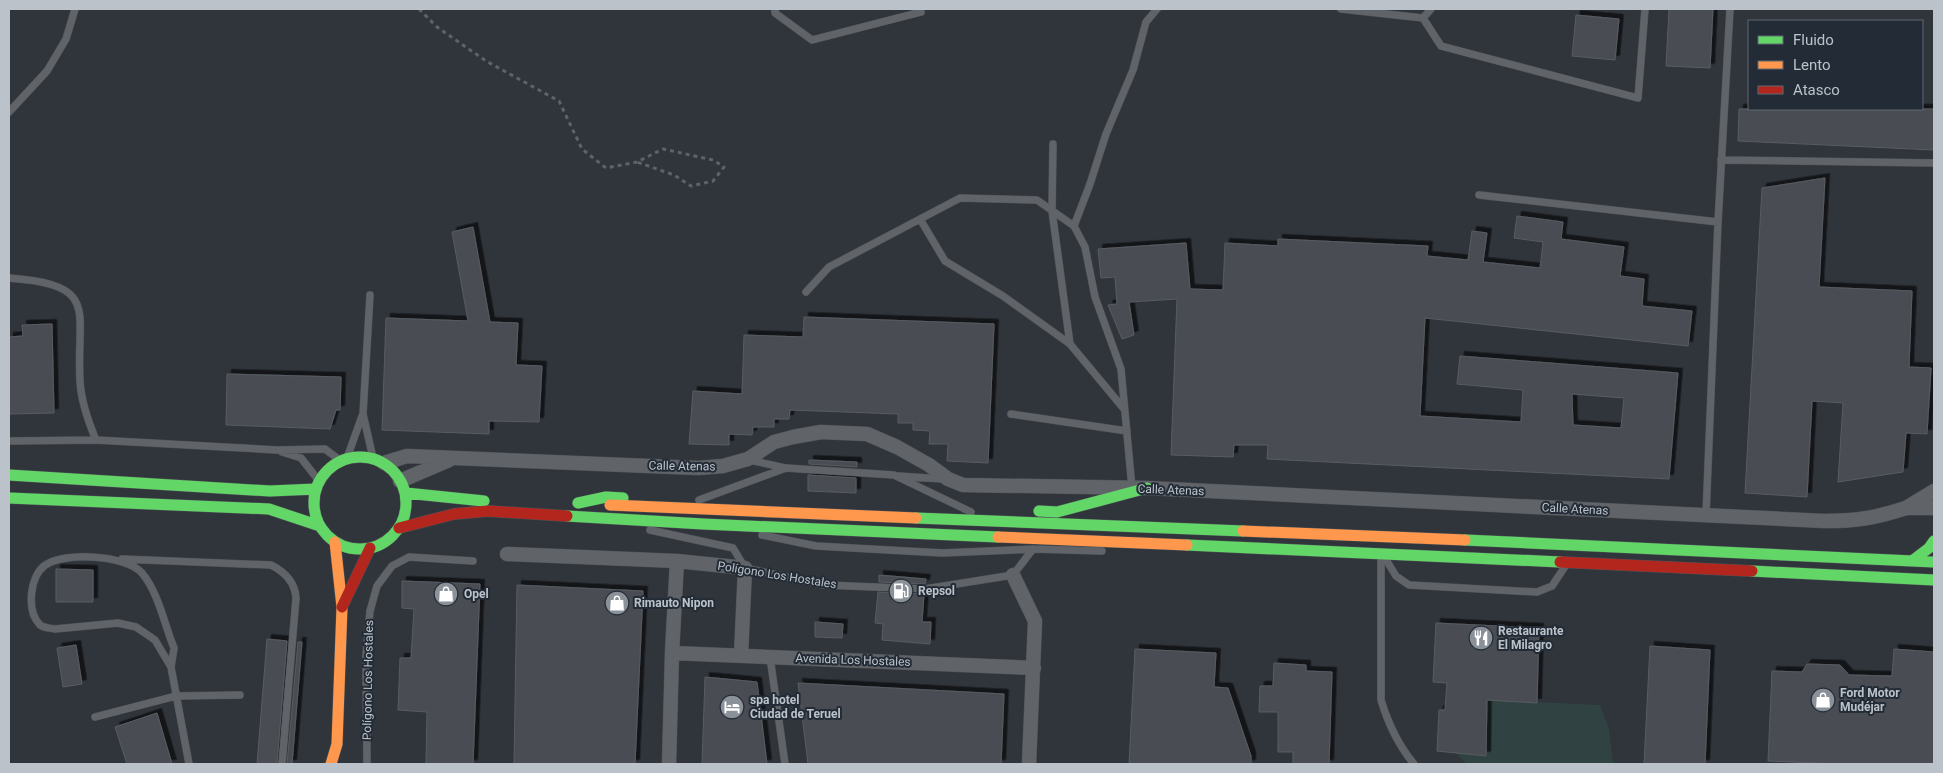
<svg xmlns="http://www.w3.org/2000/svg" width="1943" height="773" viewBox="0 0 1943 773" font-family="Roboto,sans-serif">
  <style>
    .green { fill: #304242 }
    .building { fill: #484d52; stroke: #585c62; fill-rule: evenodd; filter: url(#shadow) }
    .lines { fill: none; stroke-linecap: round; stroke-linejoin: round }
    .lane-casing { stroke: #4e5156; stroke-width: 8 }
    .street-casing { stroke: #4e5156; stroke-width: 15 }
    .fast-casing { stroke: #4e5156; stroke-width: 12 }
    .slow-casing { stroke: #4e5156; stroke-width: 12 }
    .jam-casing { stroke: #4e5156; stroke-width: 12 }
    .path { stroke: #5e6367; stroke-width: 3; stroke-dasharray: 4 4; stroke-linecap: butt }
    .lane { stroke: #606468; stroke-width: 7 }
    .street { stroke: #606468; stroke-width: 14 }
    .fast { stroke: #63d668; stroke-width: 11 }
    .slow { stroke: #ff974d; stroke-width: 11 }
    .jam { stroke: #b3261e; stroke-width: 11 }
    .labels { text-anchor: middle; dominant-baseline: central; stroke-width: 4; stroke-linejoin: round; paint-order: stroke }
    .street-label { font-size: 12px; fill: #bcc2ca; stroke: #232c36 }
    .poi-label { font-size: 12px; font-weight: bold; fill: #bcc2ca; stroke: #232c36; text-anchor: start }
  </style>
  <defs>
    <filter id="shadow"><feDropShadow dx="4.5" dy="-4.5" stdDeviation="0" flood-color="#0009"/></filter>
  </defs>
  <rect width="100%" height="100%" fill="#30353b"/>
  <path class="green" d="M 1488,700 L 1600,705 L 1609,729 L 1613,764 L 1467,764 L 1456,753 L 1486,756 Z"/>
  <path class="building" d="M 1669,9 L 1713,9 L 1710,68 L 1666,66 Z
    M 1576,15 L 1619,19 L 1615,60 L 1572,56 Z
    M 1739,109 L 1934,109 L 1934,150 L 1738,141 Z
    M 1825,178 L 1819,287 L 1912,291 L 1909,367 L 1931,368 L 1927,434 L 1906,433 L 1903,472 L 1838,482 L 1843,403 L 1812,401 L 1807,497 L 1745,493 L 1762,188 Z
    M 1517,216 L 1563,222 L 1561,239 L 1624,247 L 1620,276 L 1644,279 L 1642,306 L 1692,311 L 1688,346 L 1425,318 L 1420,416 L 1521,422 L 1523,390 L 1457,384 L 1460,356 L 1678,373 L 1669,479 L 1267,459 L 1268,445 L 1234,445 L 1233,457 L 1171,455 L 1177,299 L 1129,302 L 1134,335 L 1122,339 L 1108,305 L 1117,304 L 1115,277 L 1101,278 L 1098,249 L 1186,243 L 1190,289 L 1223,290 L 1225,243 L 1278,246 L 1278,239 L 1428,246 L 1427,256 L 1468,260 L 1472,231 L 1487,233 L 1483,262 L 1540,268 L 1543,242 L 1514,238 ZM 1572,394 L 1624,398 L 1621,428 L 1573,425 Z
    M 473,227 L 490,322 L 518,323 L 516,365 L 542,366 L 539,422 L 489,421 L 489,434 L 382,430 L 386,318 L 468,321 L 452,232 Z
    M 804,317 L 994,324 L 988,463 L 947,461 L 948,444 L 929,444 L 930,431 L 913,430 L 913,423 L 898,423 L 898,414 L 790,410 L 789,419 L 774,419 L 774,427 L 753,427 L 752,435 L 729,434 L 729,445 L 689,444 L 693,391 L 742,394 L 744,335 L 803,337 Z
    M 52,324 L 54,413 L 9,414 L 9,337 L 23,336 L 22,325 Z
    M 227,374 L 341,377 L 340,410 L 336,410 L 330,429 L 226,425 Z
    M 809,460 L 857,462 L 857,467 L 809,464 Z
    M 808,475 L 856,478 L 856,493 L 808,491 Z
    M 56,569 L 93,570 L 93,602 L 56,602 Z
    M 879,575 L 926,579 L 925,584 L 879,582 Z
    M 402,581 L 480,584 L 473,764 L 426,764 L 427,712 L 398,710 L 400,658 L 411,658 L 414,609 L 402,608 Z
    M 517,585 L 643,591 L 635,764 L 514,764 Z
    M 878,592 L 924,594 L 922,622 L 931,622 L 930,644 L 882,640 L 883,624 L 875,623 Z
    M 815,622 L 843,624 L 842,638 L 815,637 Z
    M 1436,623 L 1539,628 L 1537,703 L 1487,700 L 1486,756 L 1437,751 L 1439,710 L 1445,710 L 1447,683 L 1433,682 Z
    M 267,639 L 287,641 L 277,764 L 257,764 Z
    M 298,642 L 302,642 L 292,764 L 287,764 Z
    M 76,645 L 82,684 L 63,687 L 57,648 Z
    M 1650,646 L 1710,650 L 1705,764 L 1644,764 Z
    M 1135,649 L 1216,653 L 1214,687 L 1228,688 L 1251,756 L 1251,764 L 1129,764 Z
    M 1894,649 L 1934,652 L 1934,764 L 1839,764 L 1768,761 L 1772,671 L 1802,672 L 1807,664 L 1840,665 L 1849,675 L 1892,676 Z
    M 1274,663 L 1306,665 L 1306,671 L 1332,672 L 1329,764 L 1293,764 L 1293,752 L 1278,752 L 1278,712 L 1259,712 L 1260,686 L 1273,686 Z
    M 705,677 L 757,682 L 767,764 L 702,764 Z
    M 798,683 L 1004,694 L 1001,764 L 808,764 Z
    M 157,713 L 172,764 L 127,764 L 115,727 Z"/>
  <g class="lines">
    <g class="lane-casing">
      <path id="lane" d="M 775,9 L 775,13 L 812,40 L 921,12
        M 1341,9 L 1423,18 L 1431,9
        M 1423,18 L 1441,46 L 1638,98 L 1645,9
        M 9,112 L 47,71 L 66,39 L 75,9
        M 1053,144 L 1052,211 L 1070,344 L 1124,409
        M 1721,160 L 1934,163
        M 1479,195 L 1718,222
        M 920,219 L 945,261 L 1003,296 L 1070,344
        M 1074,226 L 1090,184 L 1106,134 L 1133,70 L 1146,22 L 1157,9
        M 9,278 C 101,285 76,310 80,381 C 81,402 88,421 96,440
        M 806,292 L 829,267 L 960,198 L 1037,200 L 1074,226 L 1085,247 L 1095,297 L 1121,369 L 1132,488
        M 370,295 L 363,414 L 373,458
        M 1011,414 L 1127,431
        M 9,441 L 96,440 L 277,450 L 325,449 L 341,461
        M 282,452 L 301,458 L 319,481
        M 347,458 L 362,416
        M 750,460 L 785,468
        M 899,476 L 943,479
        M 699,500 L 786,468 L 894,475 L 971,512
        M 1706,515 L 1718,222 L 1730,9
        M 650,530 L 733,548 L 745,568 L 824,585 L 925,589 L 1013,575 L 1033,549
        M 762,535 L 816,546 L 943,553 L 1033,549 L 1102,551
        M 1381,557 L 1381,700 C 1388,723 1398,745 1414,764
        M 1385,558 L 1396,576 L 1409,585 L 1537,592 L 1552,586 L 1566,565
        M 122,559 L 271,565 C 285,572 295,583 296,598 L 282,764
        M 770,657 L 785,764
        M 171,667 L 174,648 L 171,640 C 163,618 157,591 142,573 C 126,555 63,551 44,566 C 30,577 26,611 40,625 C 44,628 50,628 55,629 L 118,623 L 136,627 L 155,640 L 171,667 L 189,764
        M 95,717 L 176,696 L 240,695
        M 367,764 L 366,656 L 370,611 L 377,586 L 392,566 L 409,557 L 473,561"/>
    </g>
    <g class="street-casing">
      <path id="street" d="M 384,463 L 407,456 L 698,468 L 723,466 L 748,459 L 774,442 L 793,437 L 821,432 L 867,434 L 897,447 L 929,465 L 948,479 L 963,485 L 1147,488 L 1824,521 C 1857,521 1875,518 1906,508
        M 400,481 L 449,460
        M 1934,491 L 1906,508 L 1934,508
        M 507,554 L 677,561 L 745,568 L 741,656
        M 1013,575 L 1035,621 L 1029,764
        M 672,653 L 1034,668
        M 669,764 L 672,653 L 677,561"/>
    </g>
    <g class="fast-casing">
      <path id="fast" d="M314 503a46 46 0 1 1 92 0a46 46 0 1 1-92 0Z
        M 9,475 L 270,491 L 316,489
        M 406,493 L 484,501
        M 9,498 L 269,509 L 320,526
        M 578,503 L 606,497 L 623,498
        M 1039,511 L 1057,512 L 1147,488
        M 567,516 L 703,524 L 998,537
        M 916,518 L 1243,531
        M 1465,540 L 1934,562
        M 1187,545 L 1560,562
        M 1912,561 L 1929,548 L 1934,541
        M 1752,571 L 1934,580"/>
    </g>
    <g class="slow-casing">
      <path id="slow" d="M 610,505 L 916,518
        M 1243,531 L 1465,540
        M 998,537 L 1187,545
        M 331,764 L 337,744 L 342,607 L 335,542"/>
    </g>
    <g class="jam-casing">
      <path id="jam" d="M 399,528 L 454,514 L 488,511 L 567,516
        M 1560,562 L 1752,571
        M 342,607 L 370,548"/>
    </g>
    <path class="path" d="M 419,9 L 437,27 L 486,61 L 559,101 L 582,149 L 606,168 L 637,162 L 663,149 L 713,160 L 724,167 L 713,181 L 691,186 L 674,175 L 637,162"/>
    <use href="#lane" class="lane"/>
    <use href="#street" class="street"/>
    <use href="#fast" class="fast"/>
    <use href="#slow" class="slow"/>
    <use href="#jam" class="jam"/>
  </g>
  <defs>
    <g id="fuel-disc" transform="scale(1.25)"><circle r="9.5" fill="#8b9198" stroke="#232c36"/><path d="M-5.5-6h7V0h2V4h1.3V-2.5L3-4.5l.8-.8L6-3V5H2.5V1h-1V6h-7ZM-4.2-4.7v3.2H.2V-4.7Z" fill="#fff"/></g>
    <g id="shop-disc" transform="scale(1.25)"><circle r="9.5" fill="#8b9198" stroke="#232c36"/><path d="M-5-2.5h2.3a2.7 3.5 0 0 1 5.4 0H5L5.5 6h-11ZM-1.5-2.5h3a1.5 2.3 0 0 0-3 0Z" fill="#fff"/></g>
    <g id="restaurant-disc" transform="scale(1.25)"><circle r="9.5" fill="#8b9198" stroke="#232c36"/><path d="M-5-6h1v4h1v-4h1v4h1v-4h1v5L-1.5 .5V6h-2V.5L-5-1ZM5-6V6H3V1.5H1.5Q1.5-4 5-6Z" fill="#fff"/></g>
    <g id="hotel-disc" transform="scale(1.25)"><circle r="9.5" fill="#8b9198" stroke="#232c36"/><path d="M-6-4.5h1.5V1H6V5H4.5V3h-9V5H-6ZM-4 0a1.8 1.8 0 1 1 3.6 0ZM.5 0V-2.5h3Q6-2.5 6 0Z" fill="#fff"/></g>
  </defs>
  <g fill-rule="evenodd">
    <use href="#fuel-disc" x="901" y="591"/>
    <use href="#shop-disc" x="446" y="594"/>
    <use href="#shop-disc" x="617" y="603"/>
    <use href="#restaurant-disc" x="1481" y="638"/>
    <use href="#shop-disc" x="1823" y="700"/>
    <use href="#hotel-disc" x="732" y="707"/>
  </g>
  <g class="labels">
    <g class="street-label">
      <text transform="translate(682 466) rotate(1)">Calle Atenas</text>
      <text transform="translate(1171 490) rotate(2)">Calle Atenas</text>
      <text transform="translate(1575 509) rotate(3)">Calle Atenas</text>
      <text transform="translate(777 575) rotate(9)">Polígono Los Hostales</text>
      <text transform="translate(853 660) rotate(2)">Avenida Los Hostales</text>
      <text transform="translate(368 680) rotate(-89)">Polígono Los Hostales</text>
    </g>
    <g class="poi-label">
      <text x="918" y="591">Repsol</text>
      <text x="464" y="594">Opel</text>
      <text x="634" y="603">Rimauto Nipon</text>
      <text x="1498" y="631">Restaurante<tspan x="1498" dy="14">El Milagro</tspan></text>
      <text x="1840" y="693">Ford Motor<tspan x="1840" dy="14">Mudéjar</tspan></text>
      <text x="750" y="700">spa hotel<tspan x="750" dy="14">Ciudad de Teruel</tspan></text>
    </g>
  </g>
  <rect width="1943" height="773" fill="none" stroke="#bcc2ca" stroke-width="20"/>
  <rect x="1748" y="20" width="175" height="90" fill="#232c36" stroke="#606871"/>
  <rect x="1758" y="36" width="25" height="8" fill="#63d668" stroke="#606871"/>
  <text x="1793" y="45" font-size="15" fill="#bcc2ca">Fluido</text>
  <rect x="1758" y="61" width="25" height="8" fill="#ff974d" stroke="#606871"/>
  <text x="1793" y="70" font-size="15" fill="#bcc2ca">Lento</text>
  <rect x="1758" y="86" width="25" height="8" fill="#b3261e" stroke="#606871"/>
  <text x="1793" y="95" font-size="15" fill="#bcc2ca">Atasco</text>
</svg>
